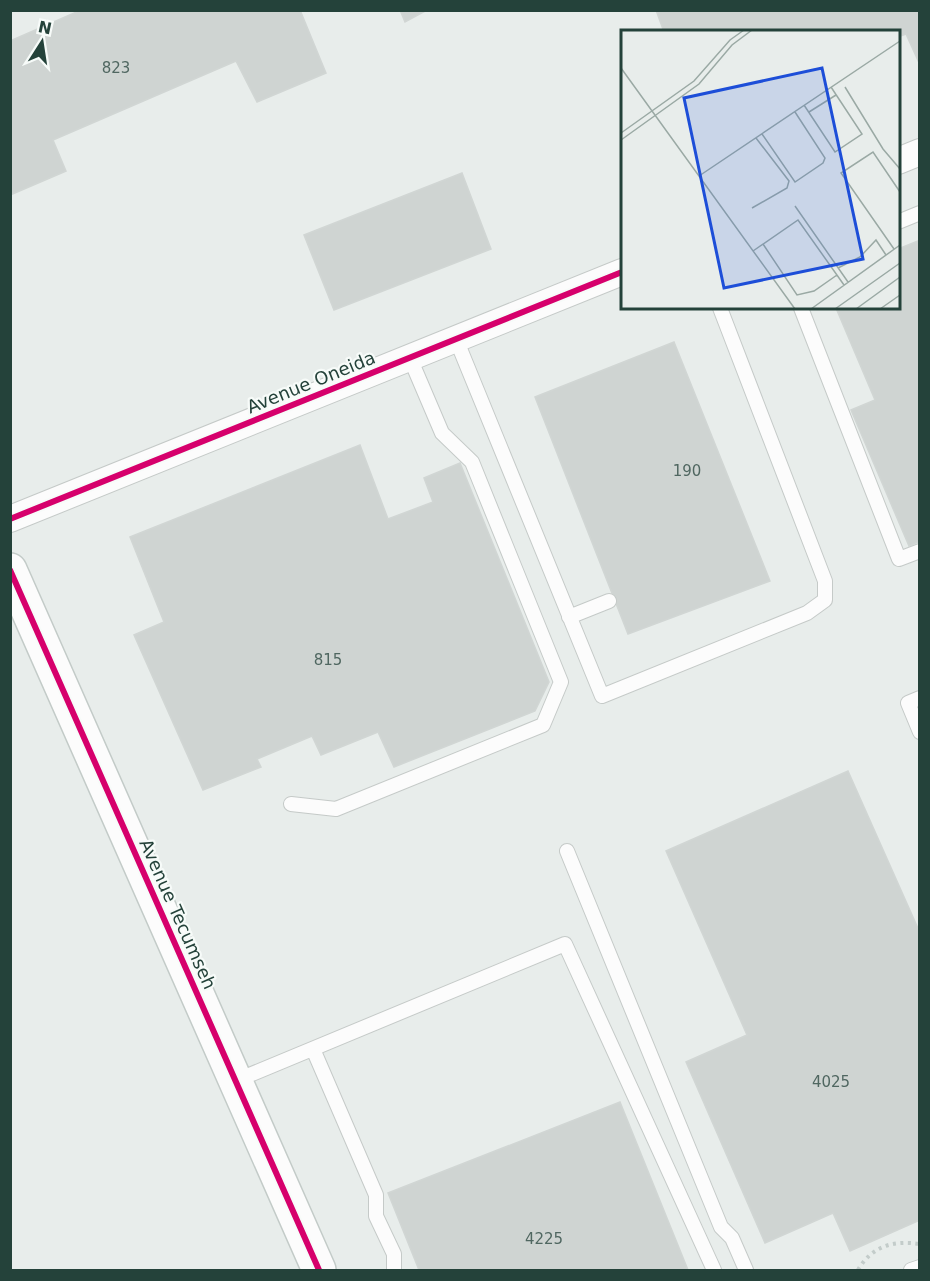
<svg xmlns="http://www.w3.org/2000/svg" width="930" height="1281" viewBox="0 0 930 1281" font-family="'DejaVu Sans',sans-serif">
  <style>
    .building { fill: #cfd4d2; stroke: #d1d6d4; stroke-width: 1.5 }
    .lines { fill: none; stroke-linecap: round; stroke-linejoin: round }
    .lane-casing { stroke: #c5cac8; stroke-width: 16 }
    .street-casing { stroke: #c5cac8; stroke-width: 28 }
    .secondary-casing { stroke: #c3cbc8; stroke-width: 36 }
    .path { stroke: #c3ccca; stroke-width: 4; stroke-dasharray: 3 4.5; stroke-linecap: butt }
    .lane { stroke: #fcfcfc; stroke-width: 14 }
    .street { stroke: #fcfcfc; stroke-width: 26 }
    .secondary { stroke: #fcfcfc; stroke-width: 33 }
    .cycleway-casing { stroke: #f7fbf9; stroke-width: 10 }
    .cycleway { stroke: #d6006c; stroke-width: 6 }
    .labels { text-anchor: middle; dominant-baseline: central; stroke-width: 4.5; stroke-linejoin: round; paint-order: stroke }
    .number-label { font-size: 15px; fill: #506761 }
    .street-label { font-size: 18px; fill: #24423a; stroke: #f7fbf9 }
    .inset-road { fill: none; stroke: #9aa9a4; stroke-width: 1.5 }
    .view { fill: #1d4ed8; fill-opacity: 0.15; stroke: #1d4ed8; stroke-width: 3 }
    .inset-edge { fill: none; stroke: #24423a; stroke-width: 3 }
  </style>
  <rect width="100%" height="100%" fill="#e8edeb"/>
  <path class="building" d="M 81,10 L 300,10 L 326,73 L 257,102 L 236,61 L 53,140 L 66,171 L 10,195 L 10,41 Z
    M 400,10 L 427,10 L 405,22 Z
    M 656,10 L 920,10 L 920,65 L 906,34 L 898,37 L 898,32 L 664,32 Z
    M 462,173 L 491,249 L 334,310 L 304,235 Z
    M 920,240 L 920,541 L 909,546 L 851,410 L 875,400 L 836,308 L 898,308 L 898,249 Z
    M 674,342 L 770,581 L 628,634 L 535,397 Z
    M 360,445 L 388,519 L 433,502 L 424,478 L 460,463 L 549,682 L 535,711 L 394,767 L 378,732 L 321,755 L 312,736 L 257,759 L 261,767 L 203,790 L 134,635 L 164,622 L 130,537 Z
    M 848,771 L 920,933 L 920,1220 L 850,1251 L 833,1213 L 765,1243 L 686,1062 L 747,1035 L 666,851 Z
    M 620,1102 L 688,1270 L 419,1270 L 388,1193 Z"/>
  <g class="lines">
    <g class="lane-casing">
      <path id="lane" d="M 898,222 L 920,213
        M 801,308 L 899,559 L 920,551
        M 456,339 L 602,696 L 807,613 L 825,600 L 825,581 L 720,308
        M 569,617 L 609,601
        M 920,698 L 908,703 L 920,732
        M 291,804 L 336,809 L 543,725 L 561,682 L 472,462 L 442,433 L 410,358
        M 567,851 L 721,1227 L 732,1238 L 746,1270
        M 313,1049 L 376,1195 L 376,1216 L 394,1254 L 394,1270
        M 235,1081 L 565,944 L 714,1270
        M 911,1270 L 920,1267"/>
    </g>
    <g class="street-casing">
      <path id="street" d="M 898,161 L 920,152
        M 10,519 L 622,272"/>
    </g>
    <g class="secondary-casing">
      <path id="secondary" d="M 10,570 L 319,1270"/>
    </g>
    <path class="path" d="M 858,1270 C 872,1246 893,1240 920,1244"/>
    <use href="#lane" class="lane"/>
    <use href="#street" class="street"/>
    <use href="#secondary" class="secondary"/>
    <g class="cycleway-casing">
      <path id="cycleway" d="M 10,519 L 622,272
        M 10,570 L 319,1270"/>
    </g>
    <use href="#cycleway" class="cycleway"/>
  </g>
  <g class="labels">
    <g class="number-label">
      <text x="116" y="68">823</text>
      <text x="687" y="471">190</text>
      <text x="328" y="660">815</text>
      <text x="831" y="1082">4025</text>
      <text x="544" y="1239">4225</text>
    </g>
    <g class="street-label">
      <text transform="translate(311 382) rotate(-22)">Avenue Oneida</text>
      <text transform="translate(178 914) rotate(66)">Avenue Tecumseh</text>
    </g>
  </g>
  <g transform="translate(621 30)">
    <rect width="279" height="279" fill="#e8edeb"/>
    <path class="inset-road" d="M 0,38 L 174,279M 224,57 L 262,119 L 279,139M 183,75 L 214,122 L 241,104 L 210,57M 188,82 L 215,65M 0,103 L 73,51 L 109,10 L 123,0M 141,104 L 174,152 L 202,133 L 204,128 L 174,82M 0,110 L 78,54 L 111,15 L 131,0M 78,146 L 279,11M 174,176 L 227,252M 131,178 L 166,158 L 168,151 L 135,108M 142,214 L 176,265 L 193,261 L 216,245M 273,219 L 220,143 L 252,122 L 279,162M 132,221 L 177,190 L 223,255M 217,238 L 239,227 L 255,210 L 265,225M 190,279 L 279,215M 214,279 L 279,233M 235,279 L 279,247M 259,279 L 279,265"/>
    <path class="view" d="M 201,38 L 242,229 L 103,258 L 63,68 Z"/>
    <rect width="279" height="279" class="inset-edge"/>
  </g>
  <rect width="930" height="1281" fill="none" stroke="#24423a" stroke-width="24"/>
  <g transform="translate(42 42) rotate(12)" stroke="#f7fbf9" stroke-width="4.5" paint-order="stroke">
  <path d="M0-4.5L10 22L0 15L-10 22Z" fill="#24423a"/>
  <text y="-9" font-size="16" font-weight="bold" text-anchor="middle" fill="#24423a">N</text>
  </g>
</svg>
